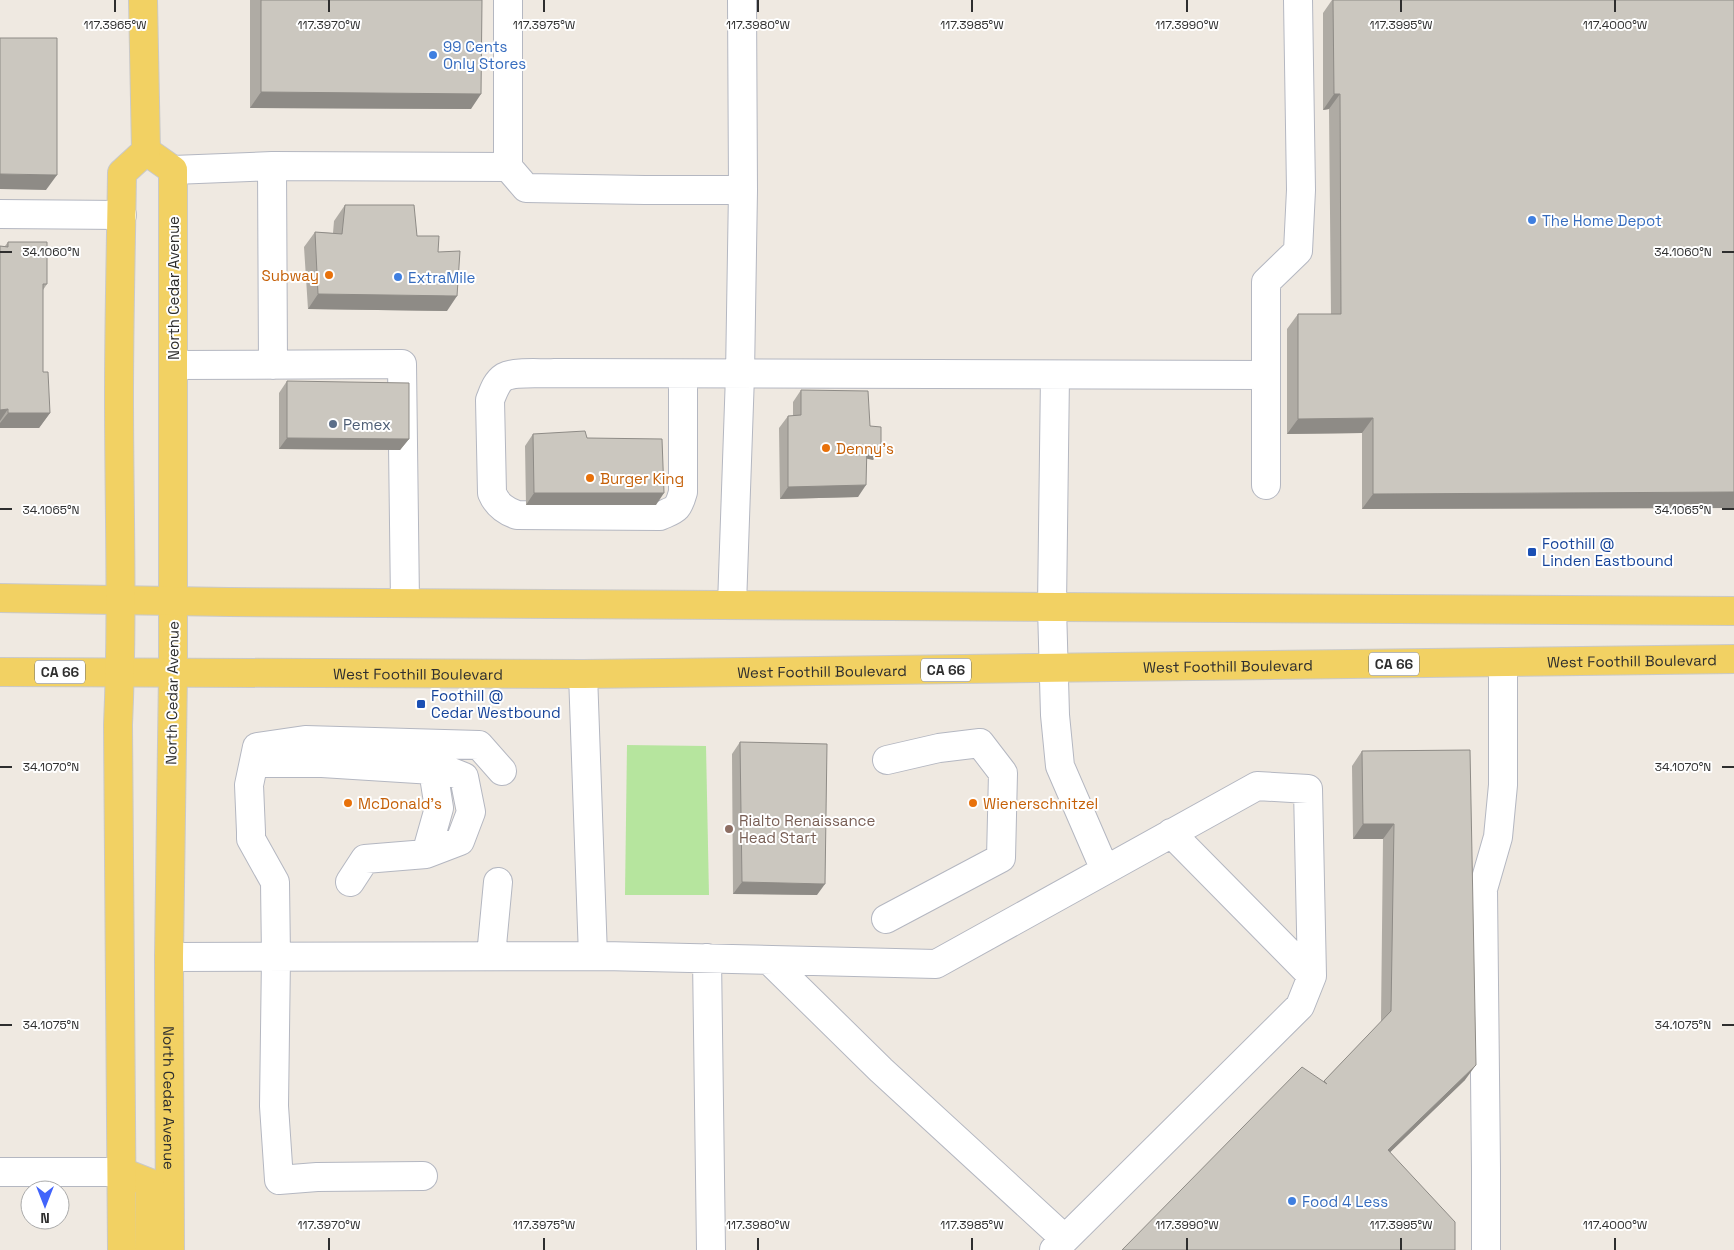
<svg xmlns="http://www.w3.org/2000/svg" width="1734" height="1250" viewBox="0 0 1734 1250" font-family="'Space Grotesk',sans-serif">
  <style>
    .green { fill: #b6e59e }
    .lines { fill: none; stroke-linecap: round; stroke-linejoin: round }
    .minor-casing { stroke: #b4b7c1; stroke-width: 30 }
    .major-casing { stroke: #c9c9c9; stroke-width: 30 }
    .minor { stroke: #fff; stroke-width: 28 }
    .major { stroke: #f2d163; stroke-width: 28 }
    .wall { fill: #afaba4 }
    .shaded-wall { fill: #8e8b86 }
    .building { fill: #cbc7bf; stroke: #8e8b86 }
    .ticks { fill: none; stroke: #2e2e2e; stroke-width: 2 }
    .shop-dot { fill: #3f7fe0; stroke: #fff; stroke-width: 2 }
    .food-dot { fill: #e8710a; stroke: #fff; stroke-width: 2 }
    .service-dot { fill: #5c6f8a; stroke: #fff; stroke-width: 2 }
    .transit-dot { fill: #1a4fb4; stroke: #fff; stroke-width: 2 }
    .education-dot { fill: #8d6e63; stroke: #fff; stroke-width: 2 }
    .labels { text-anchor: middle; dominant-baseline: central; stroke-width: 4; stroke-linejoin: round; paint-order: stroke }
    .shield { fill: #fff; stroke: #6d6d6d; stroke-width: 1 }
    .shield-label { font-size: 14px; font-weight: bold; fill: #2e2e2e }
    .shop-label { font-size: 15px; fill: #366cbe; stroke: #fff; text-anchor: start }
    .food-label { font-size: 15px; fill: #c56008; stroke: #fff; text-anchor: start }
    .street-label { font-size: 15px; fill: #2e2e2e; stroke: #fff }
    .service-label { font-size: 15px; fill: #4e5e75; stroke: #fff; text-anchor: start }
    .transit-label { font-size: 15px; fill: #164399; stroke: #fff; text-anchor: start }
    .education-label { font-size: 15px; fill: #785e54; stroke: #fff; text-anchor: start }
    .ticks-label { font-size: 12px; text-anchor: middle; fill: #2e2e2e; stroke: #fff; stroke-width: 4; stroke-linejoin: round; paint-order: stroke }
  </style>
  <rect width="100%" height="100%" fill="#efe9e1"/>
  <path class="green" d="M 627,745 L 706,746 L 709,895 L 625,895 Z"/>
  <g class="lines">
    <g class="minor-casing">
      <path id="minor" d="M 272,166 L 273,365
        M 508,167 L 526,188 L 645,190 L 743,190
        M 173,170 L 272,166 L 508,167 L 508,0
        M 0,214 L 122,215
        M 173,365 L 402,364 L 405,603
        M 683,374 L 683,492 C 678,510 676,509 660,516 L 517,515 C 505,511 497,505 492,493 L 490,400 C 493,393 496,382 504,377 C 515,371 542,374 555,373 L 1266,375 L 1266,282 L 1298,251 L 1301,190 L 1298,0
        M 1055,375 L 1052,607 L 1055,715 L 1060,766 L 1105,870
        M 1266,375 L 1266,485
        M 732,605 L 740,375 L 743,190 L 742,0
        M 583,674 L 593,956
        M 254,763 L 322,763 L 449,771 L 464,777 L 471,812 L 460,841 L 426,854 L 365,859 L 350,882
        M 1171,833 L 1312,976
        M 426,854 L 439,808 L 433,770
        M 886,919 L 1001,858 L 1003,773 L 980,743 L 939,748 L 887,760
        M 491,956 L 498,882
        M 169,957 L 604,956 L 936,964 L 1257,786 L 1308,789 L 1312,976 L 1300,1006 L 1054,1250
        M 707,958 L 711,1250
        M 769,960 L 881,1070 L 1065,1239
        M 0,1172 L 122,1172
        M 423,1176 L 317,1177 L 279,1180 L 274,1106 L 276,957 L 275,882 L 251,839 L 251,832 L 249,785 L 257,747 L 305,740 L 479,745 L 502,771
        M 1486,1250 L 1486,1169 L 1483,889 L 1498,837 L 1503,785 L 1503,662"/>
    </g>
    <g class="major-casing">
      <g id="major">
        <path id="s1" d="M 146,151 L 173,170 L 173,672 L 169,957 L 170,1250"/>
        <path d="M 0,598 L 229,602 L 1734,611"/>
        <path id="s2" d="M 0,672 L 583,674 L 1734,659"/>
        <path d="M 122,1172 L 150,1183 L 150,1250"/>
        <path d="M 122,1250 L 118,725 C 123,615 119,505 119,396 C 119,321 121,247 122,173 L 146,151 L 143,0"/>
      </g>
    </g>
    <use href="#minor" class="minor"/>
    <use href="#major" class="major"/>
  </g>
  <path class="wall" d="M 250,0 L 482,0 L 471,109 L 250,108 Z
    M 1332,0 L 1734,0 L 1734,508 L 1362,509 L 1362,433 L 1287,434 L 1287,329 L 1298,314 L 1331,314 L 1329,109 L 1323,110 L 1323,13 Z
    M 345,205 L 417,236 L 438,252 L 447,311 L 308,309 L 304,247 L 315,232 L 333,233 L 334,221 Z
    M 8,242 L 47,284 L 43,290 L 43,372 L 50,413 L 39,428 L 0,428 L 0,246 L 5,246 Z
    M 287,381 L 409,439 L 400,450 L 279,449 L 279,393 Z
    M 801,390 L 870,426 L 881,448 L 873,460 L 867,458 L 858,497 L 780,499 L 779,428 L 788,416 L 793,416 L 793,402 Z
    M 533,434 L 587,438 L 656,505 L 526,505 L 525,446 Z
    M 740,742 L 817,895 L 733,894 L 732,754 Z
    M 1470,750 L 1465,1080 L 1390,1152 L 1323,1082 L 1381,1022 L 1383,839 L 1353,839 L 1352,766 L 1362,751 Z"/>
  <path class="shaded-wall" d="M 261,92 L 481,94 L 471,109 L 250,108 Z
    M 1334,94 L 1340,94 L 1329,109 L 1323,110 Z
    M 0,174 L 57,175 L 46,190 L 0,189 Z
    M 318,294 L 457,296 L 447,311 L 308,309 Z
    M 8,409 L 0,421 L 0,410 Z
    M 8,413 L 50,413 L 39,428 L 0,428 L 0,423 Z
    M 1373,418 L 1362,433 L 1287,434 L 1298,419 Z
    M 287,438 L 409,439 L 400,450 L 279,449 Z
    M 867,445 L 881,448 L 873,460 L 859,457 Z
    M 866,485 L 858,497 L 780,499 L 788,487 Z
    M 1734,492 L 1734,508 L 1362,509 L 1373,494 Z
    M 534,493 L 664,493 L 656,505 L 526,505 Z
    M 1363,824 L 1394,824 L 1383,839 L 1353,839 Z
    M 742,882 L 825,884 L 817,895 L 733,894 Z
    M 1476,1065 L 1465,1080 L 1377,1165 L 1388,1150 Z"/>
  <path class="building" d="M 261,0 L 482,0 L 481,94 L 261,92 Z
    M 1333,0 L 1734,0 L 1734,492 L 1373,494 L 1373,418 L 1298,419 L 1298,314 L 1341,314 L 1340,94 L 1334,94 Z
    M 0,38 L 57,38 L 57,175 L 0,174 Z
    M 345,205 L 414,205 L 417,236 L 439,236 L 438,252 L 460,251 L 457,296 L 318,294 L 315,232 L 342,234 Z
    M 8,242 L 47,242 L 47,284 L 43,284 L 43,372 L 48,372 L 50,413 L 8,413 L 8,409 L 0,410 L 0,246 L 8,247 Z
    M 287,381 L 409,383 L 409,439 L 287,438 Z
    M 801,390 L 868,391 L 870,426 L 881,427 L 881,448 L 867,445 L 866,485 L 788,487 L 788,416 L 801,415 Z
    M 585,431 L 587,438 L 662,439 L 664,493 L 534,493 L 533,434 Z
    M 740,742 L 827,744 L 825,884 L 742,882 Z
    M 1470,750 L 1476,1065 L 1388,1150 L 1455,1222 L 1455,1250 L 1122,1250 L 1302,1067 L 1327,1084 L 1324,1081 L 1391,1011 L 1394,824 L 1363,824 L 1362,751 Z"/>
  <path class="ticks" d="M 115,0 L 115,12M 329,0 L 329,12M 544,0 L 544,12M 758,0 L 758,12M 972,0 L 972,12M 1187,0 L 1187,12M 1401,0 L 1401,12M 1615,0 L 1615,12M 0,252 L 12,252M 1722,252 L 1734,252M 0,509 L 12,509M 1722,509 L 1734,509M 0,767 L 12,767M 1722,767 L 1734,767M 0,1025 L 12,1025M 1722,1025 L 1734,1025M 329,1238 L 329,1250M 544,1238 L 544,1250M 758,1238 L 758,1250M 972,1238 L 972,1250M 1187,1238 L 1187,1250M 1401,1238 L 1401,1250M 1615,1238 L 1615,1250"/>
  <g class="shop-dot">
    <circle cx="433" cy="55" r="5"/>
    <circle cx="1532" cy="220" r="5"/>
    <circle cx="398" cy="277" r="5"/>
    <circle cx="1292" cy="1201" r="5"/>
  </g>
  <g class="food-dot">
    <circle cx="329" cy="275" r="5"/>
    <circle cx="826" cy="448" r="5"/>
    <circle cx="590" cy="478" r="5"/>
    <circle cx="348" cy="803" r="5"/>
    <circle cx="973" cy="803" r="5"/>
  </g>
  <circle class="service-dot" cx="333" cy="424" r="5"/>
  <g class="transit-dot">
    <rect x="1527" y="547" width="10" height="10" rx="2.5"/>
    <rect x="416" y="699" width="10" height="10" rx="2.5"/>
  </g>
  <circle class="education-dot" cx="729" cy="829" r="5"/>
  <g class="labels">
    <g class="shield">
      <rect x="1369" y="652.5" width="50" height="23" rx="4"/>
      <rect x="921" y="658.5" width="50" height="23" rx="4"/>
      <rect x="35" y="660.5" width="50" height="23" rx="4"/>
    </g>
    <g class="shield-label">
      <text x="1394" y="664">CA 66</text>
      <text x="946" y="670">CA 66</text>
      <text x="60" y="672">CA 66</text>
    </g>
    <g class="shop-label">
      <text x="443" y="46">99 Cents<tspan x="443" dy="17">Only Stores</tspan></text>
      <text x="1542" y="220">The Home Depot</text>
      <text x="408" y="277">ExtraMile</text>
      <text x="1302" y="1201">Food 4 Less</text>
    </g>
    <g class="food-label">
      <text x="319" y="275" text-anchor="end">Subway</text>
      <text x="836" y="448">Denny's</text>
      <text x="600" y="478">Burger King</text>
      <text x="358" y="803">McDonald's</text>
      <text x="983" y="803">Wienerschnitzel</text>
    </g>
    <g class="street-label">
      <text transform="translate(173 288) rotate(-90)">North Cedar Avenue</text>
      <text stroke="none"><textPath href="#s2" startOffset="1632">West Foothill Boulevard</textPath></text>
      <text stroke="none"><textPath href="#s2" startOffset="1228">West Foothill Boulevard</textPath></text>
      <text stroke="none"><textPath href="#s2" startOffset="822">West Foothill Boulevard</textPath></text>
      <text stroke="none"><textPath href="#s2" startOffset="418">West Foothill Boulevard</textPath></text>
      <text transform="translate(172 693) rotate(-89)">North Cedar Avenue</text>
      <text stroke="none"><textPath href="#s1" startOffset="961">North Cedar Avenue</textPath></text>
    </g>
    <g class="service-label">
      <text x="343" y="424">Pemex</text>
    </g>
    <g class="transit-label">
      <text x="1542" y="543">Foothill @<tspan x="1542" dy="17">Linden Eastbound</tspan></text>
      <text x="431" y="695">Foothill @<tspan x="431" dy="17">Cedar Westbound</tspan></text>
    </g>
    <g class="education-label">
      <text x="739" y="820">Rialto Renaissance<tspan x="739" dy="17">Head Start</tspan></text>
    </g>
  </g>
  <g class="ticks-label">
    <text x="115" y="29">117.3965°W</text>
    <text x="329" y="29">117.3970°W</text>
    <text x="544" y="29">117.3975°W</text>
    <text x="758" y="29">117.3980°W</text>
    <text x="972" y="29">117.3985°W</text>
    <text x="1187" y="29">117.3990°W</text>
    <text x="1401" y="29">117.3995°W</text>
    <text x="1615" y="29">117.4000°W</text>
    <text x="1683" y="256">34.1060°N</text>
    <text x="51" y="256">34.1060°N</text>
    <text x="1683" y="514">34.1065°N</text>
    <text x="51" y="514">34.1065°N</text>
    <text x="1683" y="771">34.1070°N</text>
    <text x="51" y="771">34.1070°N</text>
    <text x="1683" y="1029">34.1075°N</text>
    <text x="51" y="1029">34.1075°N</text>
    <text x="329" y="1229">117.3970°W</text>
    <text x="544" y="1229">117.3975°W</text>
    <text x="758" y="1229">117.3980°W</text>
    <text x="972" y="1229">117.3985°W</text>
    <text x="1187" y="1229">117.3990°W</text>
    <text x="1401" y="1229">117.3995°W</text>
    <text x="1615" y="1229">117.4000°W</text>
  </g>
  <g transform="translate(45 1205) rotate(180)"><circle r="24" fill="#ffffff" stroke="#ababab"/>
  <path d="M0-4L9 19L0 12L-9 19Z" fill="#4264fb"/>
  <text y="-8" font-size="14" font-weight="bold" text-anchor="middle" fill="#2e2e2e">N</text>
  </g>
</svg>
